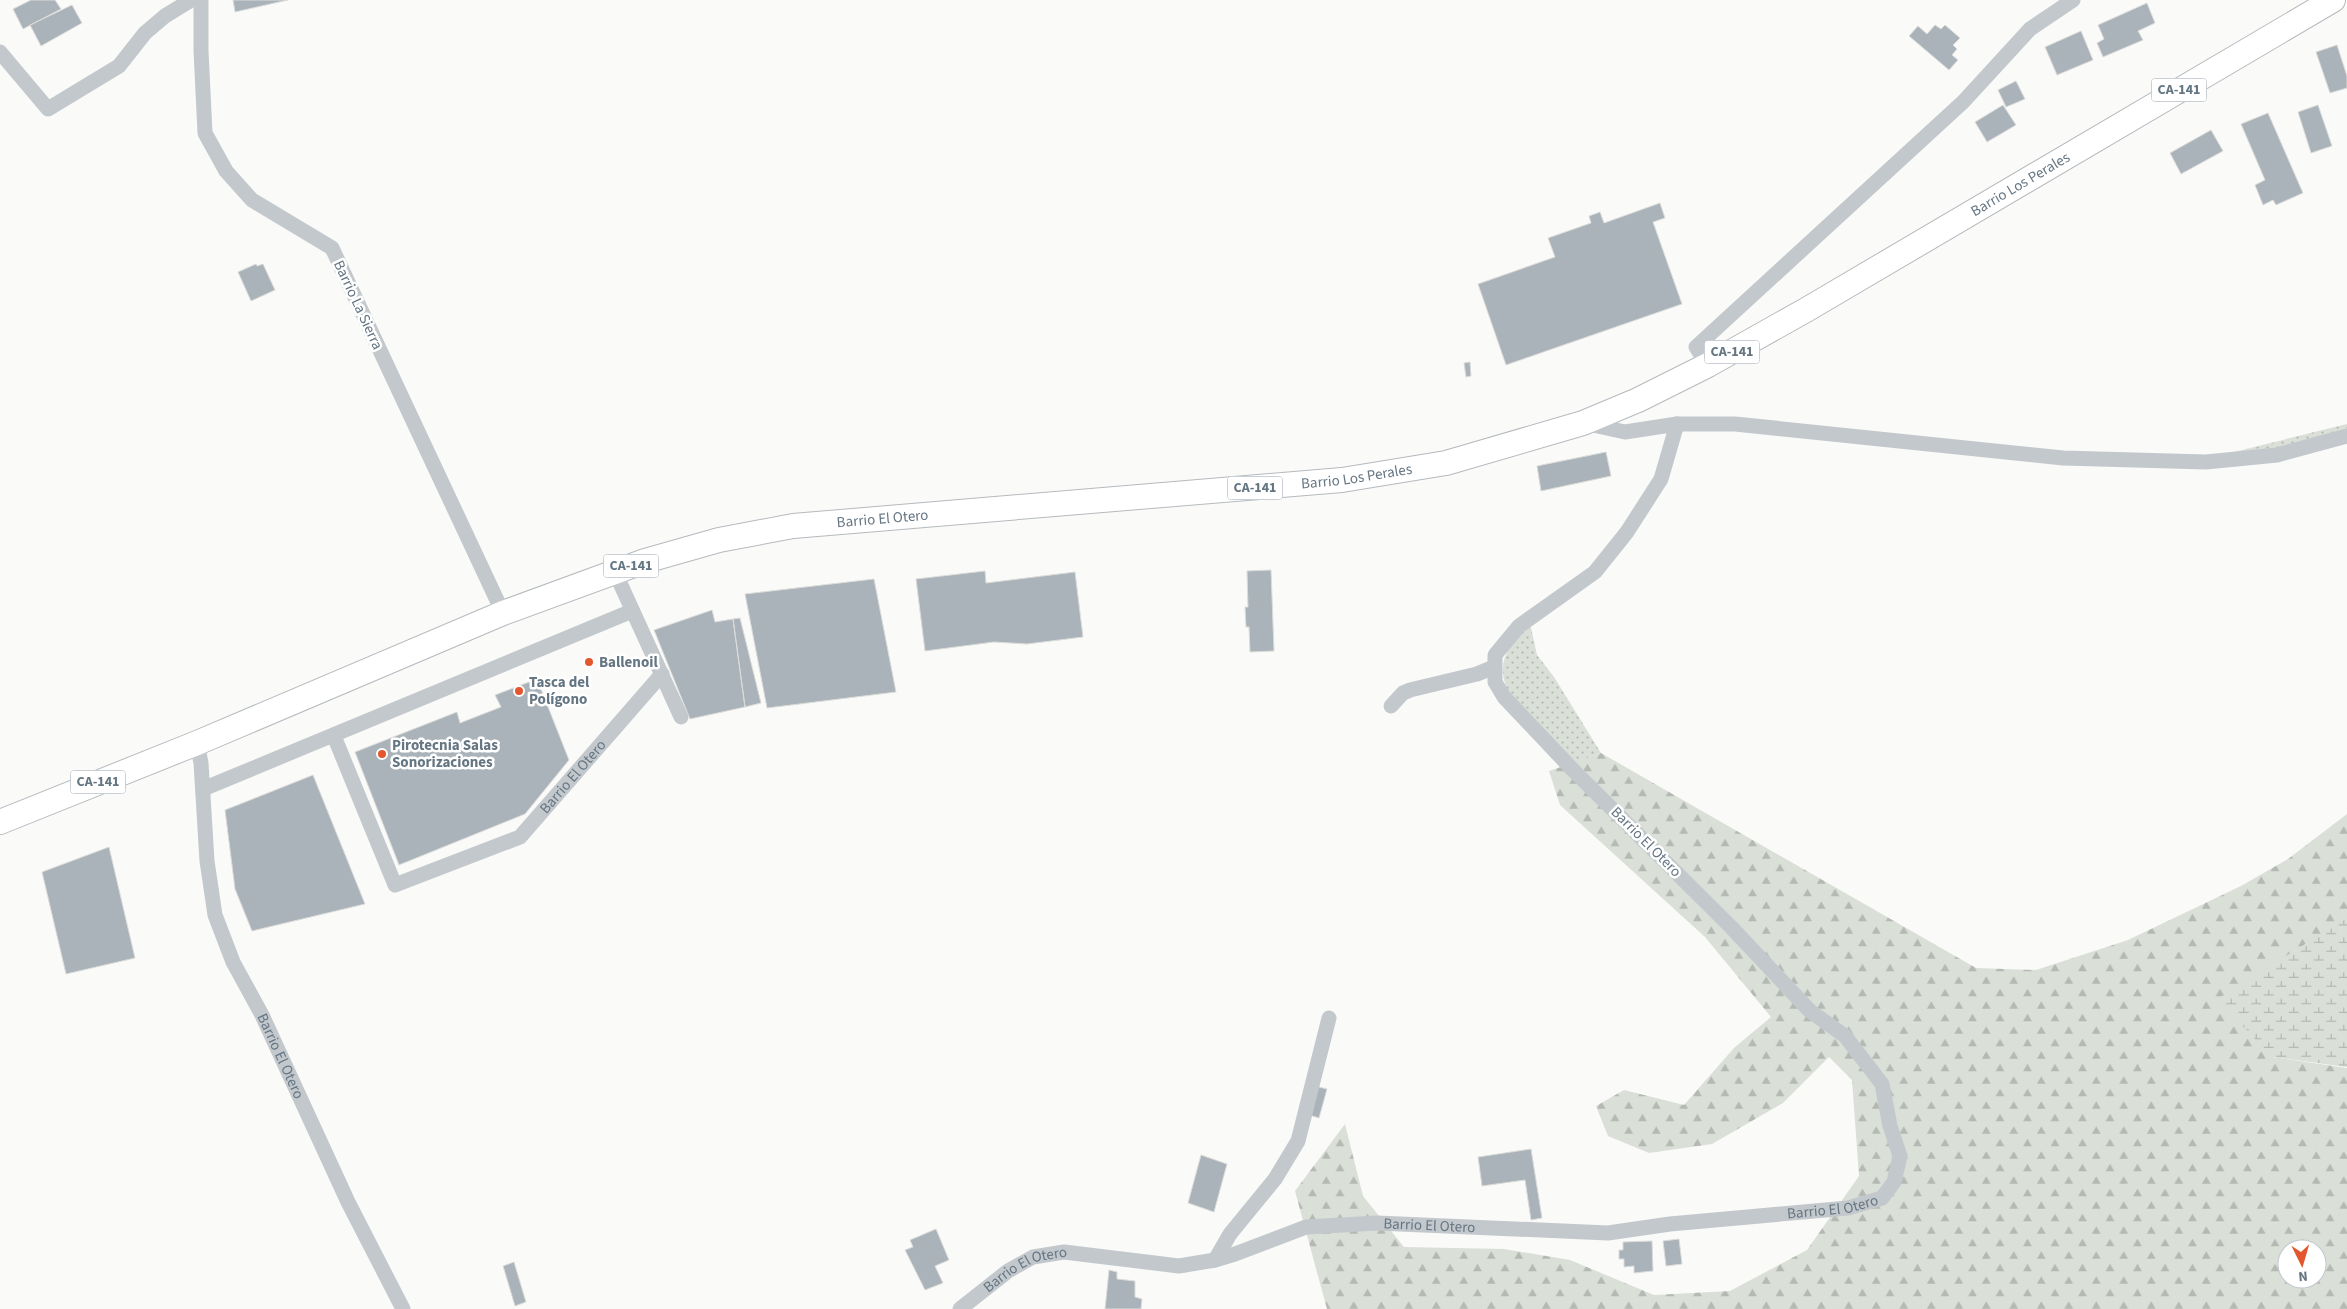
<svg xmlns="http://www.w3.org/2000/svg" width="2347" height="1309" viewBox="0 0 2347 1309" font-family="'Source Sans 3',sans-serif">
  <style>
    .grass { fill: url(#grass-dots) }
    .forest { fill: url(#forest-firs); fill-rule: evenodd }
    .wetland { fill: url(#wetland-marsh) }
    .building { fill: #aab3b9; stroke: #dcdcda }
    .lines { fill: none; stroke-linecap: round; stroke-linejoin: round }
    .primary-casing { stroke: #b5babe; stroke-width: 26 }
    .minor { stroke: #c3c8cc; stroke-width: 15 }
    .primary { stroke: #fff; stroke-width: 24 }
    .poi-dot { fill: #e4572e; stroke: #fff; stroke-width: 2 }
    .labels { text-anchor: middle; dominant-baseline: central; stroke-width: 5; stroke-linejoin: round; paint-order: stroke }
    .shield { fill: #fff; stroke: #939fa8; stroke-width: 1 }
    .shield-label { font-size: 14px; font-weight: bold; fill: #657683 }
    .street-label { font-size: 15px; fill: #657683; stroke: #fff }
    .poi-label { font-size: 15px; font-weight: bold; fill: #657683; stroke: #fff; text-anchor: start }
  </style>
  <defs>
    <pattern id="grass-dots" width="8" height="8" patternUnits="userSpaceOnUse" patternTransform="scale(1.25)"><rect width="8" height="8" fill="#dadfd7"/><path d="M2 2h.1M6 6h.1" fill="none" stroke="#b4b9b4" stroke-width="1.8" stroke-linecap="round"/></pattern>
    <pattern id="forest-firs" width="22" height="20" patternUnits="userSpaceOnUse" patternTransform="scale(1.25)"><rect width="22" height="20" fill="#dadfd7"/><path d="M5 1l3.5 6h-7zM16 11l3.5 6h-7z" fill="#b4b9b4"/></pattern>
    <pattern id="wetland-marsh" width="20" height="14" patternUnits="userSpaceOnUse" patternTransform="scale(1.25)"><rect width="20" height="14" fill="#dadfd7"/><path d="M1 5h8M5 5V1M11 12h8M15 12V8" fill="none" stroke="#b4b9b4"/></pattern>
  </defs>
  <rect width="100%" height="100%" fill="#fafaf8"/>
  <path class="grass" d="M 2347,424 L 2347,430 L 2268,451 L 2226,454 Z
    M 1530,623 L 1537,655 L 1554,677 L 1601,753 L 1573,763 L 1508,691 C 1494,660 1511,645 1530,623 Z"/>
  <path class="forest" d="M 1601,753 L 1976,968 L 2036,970 L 2128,940 L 2241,886 L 2288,859 L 2347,814 L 2347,919 L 2272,1057 L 2347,1068 L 2347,1309 L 1327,1309 L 1295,1191 L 1345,1124 L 1363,1196 L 1404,1247 L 1504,1249 L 1570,1260 L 1654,1295 L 1730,1291 L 1807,1250 L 1859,1176 L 1852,1080 L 1829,1057 L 1783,1103 L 1712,1144 L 1649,1153 L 1608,1136 L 1596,1106 L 1624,1090 L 1684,1105 L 1734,1048 L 1771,1017 L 1705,937 L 1560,805 L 1549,771 ZM 2287,1249 L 2317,1249 L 2317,1279 L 2287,1279 Z"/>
  <path class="wetland" d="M 2347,918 L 2347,1067 L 2272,1057 L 2217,999 Z"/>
  <path class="building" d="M 31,0 L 55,0 L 61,9 L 23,29 L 13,9 Z
    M 233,0 L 288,0 L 235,12 Z
    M 2147,3 L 2155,23 L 2138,31 L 2143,40 L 2103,57 L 2097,43 L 2104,39 L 2098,25 Z
    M 72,5 L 82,23 L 41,46 L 30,25 Z
    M 1935,25 L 1941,29 L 1945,25 L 1960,38 L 1953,45 L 1957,49 L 1952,55 L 1958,60 L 1949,70 L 1909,36 L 1918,26 L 1927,34 Z
    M 2081,31 L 2093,60 L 2057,75 L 2045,47 Z
    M 2337,45 L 2347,76 L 2347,88 L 2330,93 L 2316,52 Z
    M 2016,81 L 2025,99 L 2006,107 L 1998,90 Z
    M 2003,105 L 2016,125 L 1987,142 L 1975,122 Z
    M 2318,105 L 2332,146 L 2311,153 L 2298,112 Z
    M 2268,113 L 2303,193 L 2276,205 L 2273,200 L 2263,205 L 2255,185 L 2265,180 L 2241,124 Z
    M 2211,130 L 2223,151 L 2181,174 L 2170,153 Z
    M 1660,203 L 1665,218 L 1653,222 L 1682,304 L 1506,365 L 1478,284 L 1555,257 L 1548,238 L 1591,223 L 1589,216 L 1600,212 L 1604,223 Z
    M 256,264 L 257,266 L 263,264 L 275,290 L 251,301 L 238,272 Z
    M 1470,362 L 1471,376 L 1466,377 L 1464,363 Z
    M 1606,452 L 1611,476 L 1541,491 L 1537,466 Z
    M 1271,570 L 1274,651 L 1250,652 L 1249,627 L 1246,627 L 1245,607 L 1248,607 L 1247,571 Z
    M 985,571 L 986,583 L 1075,572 L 1083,637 L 1027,644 L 994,642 L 925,651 L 916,579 Z
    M 874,579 L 896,692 L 767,708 L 745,594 Z
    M 712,610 L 715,622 L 733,619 L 745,707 L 690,719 L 654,630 Z
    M 740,618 L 761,703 L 745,707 L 733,619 Z
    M 537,679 L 569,760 L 525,814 L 399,865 L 355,752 L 457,712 L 460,723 L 501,707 L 495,695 Z
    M 313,775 L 365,904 L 252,931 L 235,889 L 225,810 Z
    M 109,847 L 135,958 L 66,974 L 42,872 Z
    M 1311,1085 L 1327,1089 L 1319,1118 L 1303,1113 Z
    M 1531,1149 L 1542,1218 L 1531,1220 L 1525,1180 L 1482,1186 L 1478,1157 Z
    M 1201,1155 L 1227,1164 L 1214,1212 L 1188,1203 Z
    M 936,1229 L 949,1260 L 935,1266 L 943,1283 L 925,1290 L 905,1250 L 913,1247 L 910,1240 Z
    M 1679,1239 L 1682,1264 L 1666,1266 L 1663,1241 Z
    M 1652,1241 L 1653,1271 L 1634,1273 L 1634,1266 L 1624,1267 L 1624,1259 L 1619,1259 L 1619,1250 L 1623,1250 L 1623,1242 Z
    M 514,1262 L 526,1302 L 515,1306 L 503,1266 Z
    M 1109,1270 L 1117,1272 L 1117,1279 L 1135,1281 L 1135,1297 L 1142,1299 L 1141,1309 L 1105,1309 Z"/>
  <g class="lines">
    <g class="primary-casing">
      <g id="primary">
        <path id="s4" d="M 0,822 L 197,743 L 503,613 L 645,561 L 719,540 L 793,526 L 1342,480 L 1446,463 L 1583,423 L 1638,400 L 1708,365 L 1806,310 L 2333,0"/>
      </g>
    </g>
    <g class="minor">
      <path d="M 201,0 L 201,51 L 205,133 L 226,171 L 252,200 L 332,248 L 503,613"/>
      <path d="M 0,52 L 48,109 L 119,66 L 145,33 L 165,16 L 191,0"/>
      <path d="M 1708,365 L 1696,347 L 1963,102 L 2030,29 L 2073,0"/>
      <path d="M 1584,423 L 1625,432 L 1677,424 L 1735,424 L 2063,458 L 2206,462 L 2277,455 L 2347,436"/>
      <path d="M 615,572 L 681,717"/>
      <path d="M 1391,706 L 1403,693 L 1410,690 L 1477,674 L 1494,667"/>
      <path id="s1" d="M 334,736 L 395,885 L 520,837 L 662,674"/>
      <path id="s2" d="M 197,743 L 201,763 L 207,861 L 215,915 L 233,962 L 262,1015 L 348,1202 L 403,1309"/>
      <path d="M 203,789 L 632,611"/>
      <path d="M 1215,1260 L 1230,1234 L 1275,1179 L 1298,1141 L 1329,1018"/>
      <path id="s3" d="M 960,1309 L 1008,1271 L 1033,1257 L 1064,1252 L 1179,1266 L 1215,1260 L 1235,1254 L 1306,1227 L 1377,1223 L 1608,1233 L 1670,1224 L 1848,1208 L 1882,1198 L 1894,1182 L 1900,1156 L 1890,1126 L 1882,1084 L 1845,1036 L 1810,1011 L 1732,928 L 1572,769 L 1504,697 L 1495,682 L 1495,655 L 1519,626 L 1595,572 L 1627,532 L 1661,479 L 1677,424"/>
    </g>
    <use href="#primary" class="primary"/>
  </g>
  <g class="poi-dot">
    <circle cx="589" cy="662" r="5"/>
    <circle cx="519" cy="691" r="5"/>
    <circle cx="382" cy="754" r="5"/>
  </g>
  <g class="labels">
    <g class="shield">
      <rect x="2151.5" y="78.5" width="55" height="23" rx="4"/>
      <rect x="1704.5" y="340.5" width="55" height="23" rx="4"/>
      <rect x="1227.5" y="476.5" width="55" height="23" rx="4"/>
      <rect x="603.5" y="554.5" width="55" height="23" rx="4"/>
      <rect x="70.5" y="770.5" width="55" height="23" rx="4"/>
    </g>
    <g class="shield-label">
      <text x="2179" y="90">CA-141</text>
      <text x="1732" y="352">CA-141</text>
      <text x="1255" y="488">CA-141</text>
      <text x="631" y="566">CA-141</text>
      <text x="98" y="782">CA-141</text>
    </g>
    <g class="street-label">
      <text stroke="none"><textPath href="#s4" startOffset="2146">Barrio Los Perales</textPath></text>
      <text transform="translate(358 305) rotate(65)">Barrio La Sierra</text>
      <text stroke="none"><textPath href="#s4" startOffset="1414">Barrio Los Perales</textPath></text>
      <text stroke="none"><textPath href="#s4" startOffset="938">Barrio El Otero</textPath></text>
      <text stroke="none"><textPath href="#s1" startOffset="375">Barrio El Otero</textPath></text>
      <text transform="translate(1646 842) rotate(45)">Barrio El Otero</text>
      <text stroke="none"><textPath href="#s2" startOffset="329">Barrio El Otero</textPath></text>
      <text stroke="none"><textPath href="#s3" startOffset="899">Barrio El Otero</textPath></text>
      <text stroke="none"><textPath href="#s3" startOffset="494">Barrio El Otero</textPath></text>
      <text stroke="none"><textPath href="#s3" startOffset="78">Barrio El Otero</textPath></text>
    </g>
    <g class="poi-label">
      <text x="599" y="662">Ballenoil</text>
      <text x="529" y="682">Tasca del<tspan x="529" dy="17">Polígono</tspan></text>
      <text x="392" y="745">Pirotecnia Salas<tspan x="392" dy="17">Sonorizaciones</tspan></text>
    </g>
  </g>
  <g transform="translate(2302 1264) rotate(175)"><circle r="24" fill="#ffffff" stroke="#c1c8cd"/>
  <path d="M0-4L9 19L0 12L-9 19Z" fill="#e4572e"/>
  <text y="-8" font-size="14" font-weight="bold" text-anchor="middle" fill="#657683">N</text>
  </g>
</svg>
